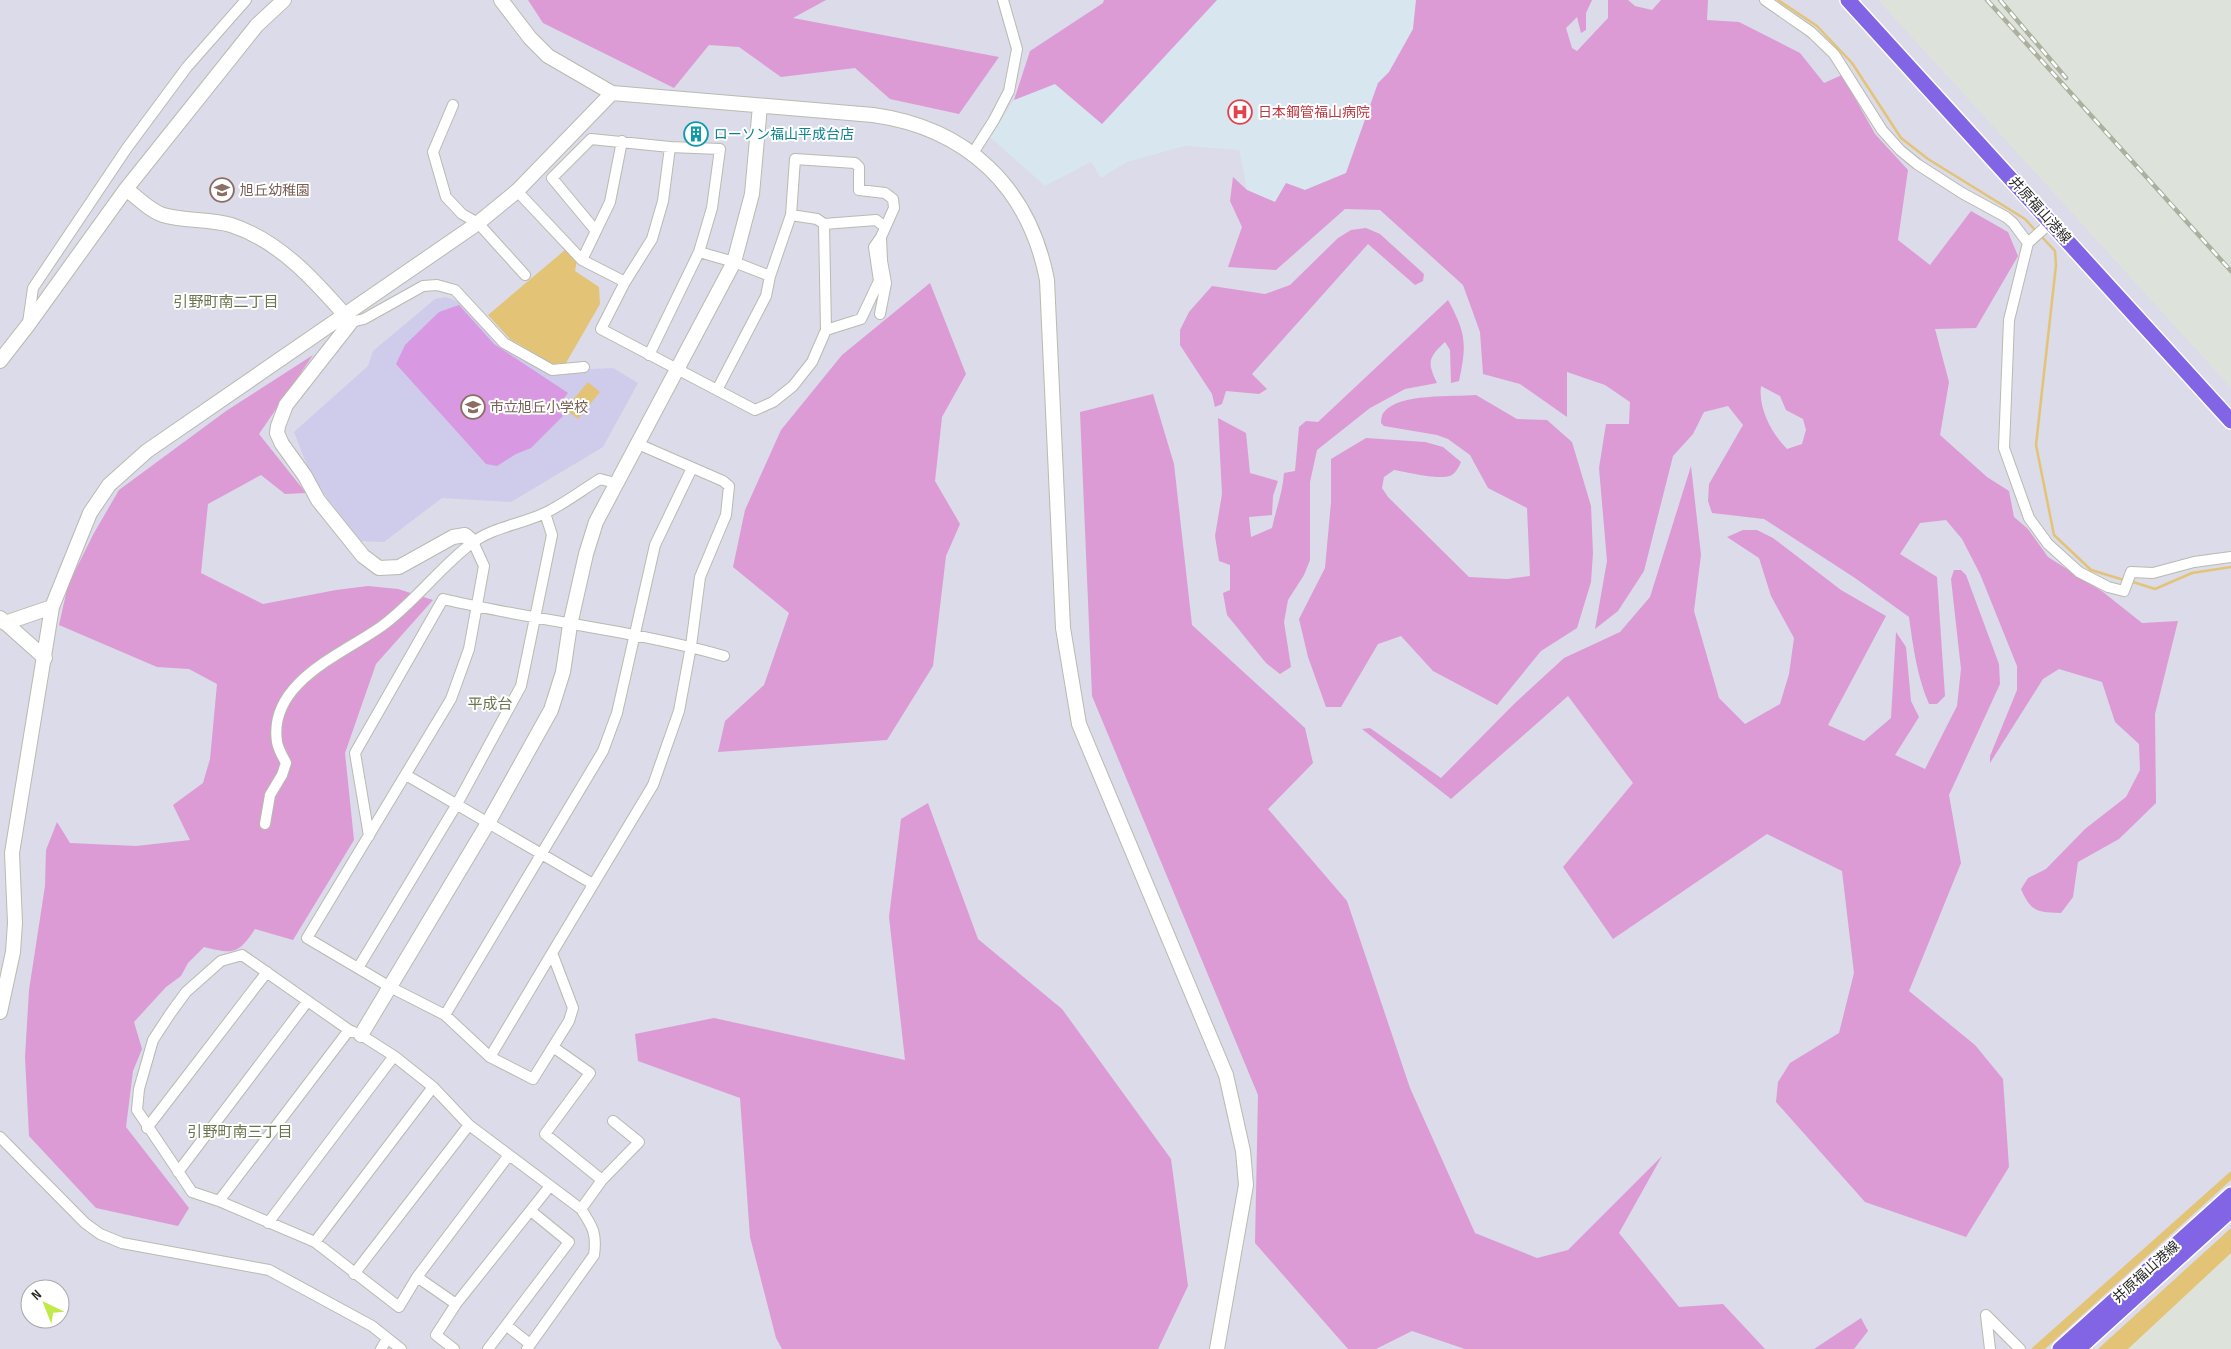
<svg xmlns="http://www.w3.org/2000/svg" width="2231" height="1349" viewBox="0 0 2231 1349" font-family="'Sofia Sans Condensed','Noto Sans JP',sans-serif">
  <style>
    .industrial { fill: #dde2db }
    .education { fill: #cfcbea }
    .medical { fill: #d8e6f0 }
    .green { fill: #dc9bd5; fill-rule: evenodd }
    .pitch { fill: #d998e2 }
    .water { fill: #e3c476 }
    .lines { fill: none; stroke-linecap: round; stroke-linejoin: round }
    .stream { stroke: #e3c476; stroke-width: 2.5 }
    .street-casing { stroke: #b8bbae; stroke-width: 12 }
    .secondary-casing { stroke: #b8bbae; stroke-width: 16 }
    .primary-casing { stroke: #fff; stroke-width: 18 }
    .street { stroke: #fff; stroke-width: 10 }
    .secondary { stroke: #fff; stroke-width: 14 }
    .primary { stroke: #8165e4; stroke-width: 15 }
    .rail-casing { stroke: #abb19e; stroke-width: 4.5 }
    .rail { stroke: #fff; stroke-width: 2.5; stroke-dasharray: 8; stroke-linecap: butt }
    .labels { text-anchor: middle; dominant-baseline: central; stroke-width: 4; stroke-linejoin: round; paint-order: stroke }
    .health-label { font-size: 14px; fill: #be3a42; stroke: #fff; text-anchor: start }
    .culture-label { font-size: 14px; fill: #0d838f; stroke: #fff; text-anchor: start }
    .education-label { font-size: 14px; fill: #785e54; stroke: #fff; text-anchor: start }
    .street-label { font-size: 14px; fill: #282828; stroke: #fff }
    .neighbourhood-label { font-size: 15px; fill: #6a744d; stroke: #fff }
  </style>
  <rect width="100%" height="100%" fill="#dbdbe9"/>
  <path class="industrial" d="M 1878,0 L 2231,0 L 2231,388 Z
    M 2231,1251 L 2231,1349 L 2123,1349 Z"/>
  <path class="education" d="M 446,297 L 460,302 L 497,342 L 549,371 L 613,368 L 638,383 L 603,447 L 511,502 L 442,498 L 384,542 L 361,541 L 328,499 L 310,473 L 294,432 L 368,366 L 373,351 L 435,299 Z"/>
  <path class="medical" d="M 1217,0 L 1416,0 L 1413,29 L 1389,72 L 1378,83 L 1346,173 L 1275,202 L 1247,190 L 1239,150 L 1185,146 L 1127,162 L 1101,178 L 1091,162 L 1045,186 L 990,137 L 1014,100 L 1055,84 L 1102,124 Z"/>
  <path class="green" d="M 528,0 L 826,0 L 793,18 L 999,57 L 959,114 L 890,99 L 855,68 L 781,77 L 739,47 L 709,45 L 674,88 L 543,23 Z
    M 1104,0 L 1217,0 L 1102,124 L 1055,84 L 1014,100 L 1030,51 L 1103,3 Z
    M 1416,0 L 1592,0 L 1586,13 L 1586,30 L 1581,33 L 1577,17 L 1566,28 L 1572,48 L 1577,51 L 1608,18 L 1608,0 L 1628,0 L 1635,6 L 1652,10 L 1661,0 L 1708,0 L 1707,20 L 1739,22 L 1800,53 L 1824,83 L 1842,75 L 1875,134 L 1908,170 L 1898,240 L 1930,265 L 1971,211 L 2008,232 L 2018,256 L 1976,328 L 1935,329 L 1949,382 L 1940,435 L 1987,477 L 2009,491 L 2014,517 L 2028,529 L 2048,557 L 2103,592 L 2142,623 L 2178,621 L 2155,714 L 2156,803 L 2119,839 L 2078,862 L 2073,897 L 2061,913 C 2037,912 2031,912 2021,889 L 2028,878 L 2046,869 L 2085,829 L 2126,797 L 2140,770 L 2139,744 L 2115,722 L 2102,682 L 2059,669 L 2043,679 L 1990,763 L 1990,756 L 2017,690 L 2017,666 L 1980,574 L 1962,539 L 1946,520 L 1920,523 L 1900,554 L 1937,577 L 1945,696 L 1937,704 L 1929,704 C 1917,677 1913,646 1909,617 L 1855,578 L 1764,519 L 1712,513 L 1708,501 L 1709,484 L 1743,425 L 1728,406 L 1704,412 L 1693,434 L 1673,456 L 1644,571 L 1618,611 L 1595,629 L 1607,561 L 1599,468 L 1606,424 L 1629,424 L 1630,402 L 1605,385 L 1567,372 L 1567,417 L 1520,384 L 1483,374 L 1480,332 L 1463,285 L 1380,210 L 1345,209 L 1276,270 L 1228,267 L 1242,227 L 1230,201 L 1233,177 L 1247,190 L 1275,202 L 1286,183 L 1305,190 L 1346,173 L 1378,83 L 1389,72 L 1413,29 ZM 1761,386 L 1780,396 L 1786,410 L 1803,419 L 1806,430 L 1802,444 L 1787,449 C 1772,434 1758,408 1761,386 Z
    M 1366,228 L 1380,234 L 1424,274 L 1423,281 L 1415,285 L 1368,244 L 1252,374 L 1267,389 L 1259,394 L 1226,391 L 1222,404 L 1215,407 L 1212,394 L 1180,345 L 1180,330 L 1189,312 L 1212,286 L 1265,294 L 1290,285 L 1338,238 L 1351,230 Z
    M 930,283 L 966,374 L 942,417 L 935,481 L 960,524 L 946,556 L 933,666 L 887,740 L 718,752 L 725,721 L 764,685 L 789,613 L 733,567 L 745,510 L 781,430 L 842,355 Z
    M 1448,300 C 1466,333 1467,344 1459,381 L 1451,383 L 1450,350 L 1445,342 C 1428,358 1427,362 1437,383 L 1405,389 L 1370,408 L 1317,450 L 1310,482 L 1310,560 L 1304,575 L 1288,600 L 1284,622 L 1291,667 L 1280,674 L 1266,663 L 1227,615 L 1223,593 L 1230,590 L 1230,565 L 1219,561 L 1215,536 L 1222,494 L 1218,418 L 1246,433 L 1250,473 L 1278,481 L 1273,496 L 1272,515 L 1249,517 L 1251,537 L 1272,528 C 1276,509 1283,491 1284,473 L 1295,471 L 1299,427 L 1306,421 L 1318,422 Z
    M 313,355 L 259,434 L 306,493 L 285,494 L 261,475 L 208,504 L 201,573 L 263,604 L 336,590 L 368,586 L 398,589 L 433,600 L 376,664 L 345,753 L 354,840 L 293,940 L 255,929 C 238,955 233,954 204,947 L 188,963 L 181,976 L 166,987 L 134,1022 L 142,1049 L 133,1071 L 126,1127 L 189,1208 L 178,1226 L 96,1208 L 29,1136 L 25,1057 L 29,990 L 45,886 L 46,850 L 57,822 L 70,843 L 136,846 L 190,840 L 173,805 L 203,783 L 210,759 L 217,684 L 189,669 L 157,667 L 59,625 L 68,585 L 94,533 L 119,490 L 226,411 Z
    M 1153,394 L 1174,464 L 1192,625 L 1305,728 L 1313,763 L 1268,809 L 1347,901 L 1410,1088 L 1475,1233 L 1537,1258 L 1568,1250 L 1662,1156 L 1619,1233 L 1679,1307 L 1723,1304 L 1765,1349 L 1465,1349 L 1412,1331 L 1376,1349 L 1348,1349 L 1255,1243 L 1258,1095 L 1092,696 L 1080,412 Z
    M 1476,395 L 1517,419 L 1547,420 L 1572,442 L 1591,506 L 1593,553 L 1591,582 L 1577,628 L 1541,651 L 1497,705 L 1433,671 L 1401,636 L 1378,644 L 1341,707 L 1326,707 L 1308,657 L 1299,619 L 1325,568 L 1331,502 L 1331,459 L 1366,438 L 1425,442 L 1443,447 L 1461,462 C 1459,467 1456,472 1452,475 C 1441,481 1407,472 1394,470 L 1384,477 L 1382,488 L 1388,497 L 1469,577 L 1507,579 L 1530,576 L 1527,508 L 1488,488 L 1470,455 L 1448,439 L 1437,435 L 1384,426 L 1381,423 C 1381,419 1382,414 1384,412 C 1399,393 1453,397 1476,395 Z
    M 1691,466 L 1701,555 L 1694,611 L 1719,698 L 1745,724 L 1780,704 L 1789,674 L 1794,638 L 1771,596 L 1759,558 L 1727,537 L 1743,530 L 1757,530 L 1773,538 L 1841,590 L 1886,616 L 1828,725 L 1864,741 L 1891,718 L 1896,632 L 1906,647 L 1911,701 L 1919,717 L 1895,755 L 1925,769 L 1957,706 L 1961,669 L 1951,579 L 1954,570 L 1961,570 L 1966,575 L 1999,664 L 2000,684 L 1949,795 L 1961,863 L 1909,991 L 1975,1045 L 2003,1079 L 2009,1167 L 1966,1237 L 1865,1202 L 1776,1102 L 1778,1082 L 1790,1063 L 1839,1033 L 1854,973 L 1842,871 L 1767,834 L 1613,939 L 1563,867 L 1633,783 L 1568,696 L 1451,799 L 1362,729 L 1370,728 L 1441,778 L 1514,704 L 1564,658 L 1620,632 L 1650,597 Z
    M 928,803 L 978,939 L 1062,1009 L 1171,1159 L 1188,1286 L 1158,1349 L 782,1349 L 776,1338 L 750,1237 L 740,1098 L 638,1061 L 635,1034 L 714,1018 L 905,1060 L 889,917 L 901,819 Z
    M 1861,1318 L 1868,1331 L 1854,1349 L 1814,1349 Z"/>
  <path class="pitch" d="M 459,305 L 494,344 L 568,393 L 556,409 L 563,416 L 531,448 L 516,454 L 497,466 L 486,464 L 396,364 L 405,345 L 439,312 Z"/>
  <path class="water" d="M 565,250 L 577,260 L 575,271 L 599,287 L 600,304 L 566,363 L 553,364 L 510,339 L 488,315 Z
    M 588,382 L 600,392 L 578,419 L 565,409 Z
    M 2231,1171 L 2231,1180 L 2045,1349 L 2031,1349 Z
    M 2231,1228 L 2231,1253 L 2128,1349 L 2098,1349 Z"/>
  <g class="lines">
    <path class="stream" d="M 1778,0 L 1817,26 L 1852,63 L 1901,138 L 1928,159 L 2025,219 L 2036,231
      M 2040,235 L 2055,251 L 2056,265 L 2036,445 L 2054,535 L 2091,570 L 2124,580
      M 2130,581 L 2155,589 L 2192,573 L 2231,567"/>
    <g class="street-casing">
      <path id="street" d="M 1765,0 L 1811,32 L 1834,54 L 1882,130 L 1900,150 L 1917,164 L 1962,193 L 2006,217 L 2013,223 L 2028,243
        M 453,105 L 433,152 L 446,197 L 462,214 L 478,223 L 525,275
        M 670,147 L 663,201 L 652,239 L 625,282 L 601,329 L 755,410 L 773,402 L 793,386 L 812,362 L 826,330 L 824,224 L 876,220 L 885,227
        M 973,153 L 994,120 L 1009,91 L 1017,49 L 1003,0
        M 517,191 L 582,260 L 625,282
        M 791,215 L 817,219 L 824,224
        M 2051,222 L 2028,243 L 2009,320 L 2004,448 L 2029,518 L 2048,544 L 2079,572 L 2108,587 L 2124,591 L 2131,572 L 2153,573 L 2194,562 L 2231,557
        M 596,231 L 552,178 L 591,139 L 670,147 L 720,149 L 712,208 L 699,252 L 649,355
        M 699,252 L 734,262 L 770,276
        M 582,260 L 610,202 L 622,141
        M 351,322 L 364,319 L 423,286 L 437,285 L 455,290 L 504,343 L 552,370 L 584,367
        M 28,323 L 33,288 L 127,148 L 187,67 L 246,0
        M 826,330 L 861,319 L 879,281 L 874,247 L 881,237
        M 717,390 L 766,296 L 770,276 L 791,215 L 795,159 L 855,163 L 859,167 L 859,190 L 885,193 L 893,199 L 894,208 L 881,237 L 882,261 L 886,283 L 880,314
        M 473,542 L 484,566 L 469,649 L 451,699 L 307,938 L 390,987 L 445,1015 L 490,1057 L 533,1079 L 569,1021 L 573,1008 L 552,953 L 653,785 L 679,711 L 691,646 L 700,577 L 726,515 L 729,486 L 723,481 L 638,444
        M 406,775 L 593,884
        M 265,824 L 270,795 L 282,775 L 286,763 C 283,757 278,749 277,742 C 268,682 343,654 382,626 C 415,602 440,567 472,543 C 493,527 522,524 545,513 C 564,504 582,490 600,479 L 615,483
        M 369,836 L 355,753 L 443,599 C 537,621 632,630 724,656
        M 358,968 L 457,804 L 521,686 L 552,535 L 545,513
        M 445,1015 L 603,751 L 617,713 L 655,545 L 692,468
        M 553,1047 L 590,1073 L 545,1134 L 602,1180
        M 490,1057 L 552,953
        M 147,1128 L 267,972
        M 0,1137 L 85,1223 L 100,1234 L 122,1243 L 269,1270 L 372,1326 L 401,1349
        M 509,1155 L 417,1277 L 399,1307 L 315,1242 L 219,1201 L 192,1192 L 137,1110 L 139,1089 L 153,1040 L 170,1014 L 186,992 L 221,961 L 242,955 L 349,1030 L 361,1035 L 394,1056 L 433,1087 L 469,1125 L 581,1209 C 593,1227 597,1234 594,1255 L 527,1349
        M 178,1172 L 307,1002
        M 219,1201 L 349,1030
        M 581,1209 L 602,1180 L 639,1142 L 613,1121
        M 268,1223 L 394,1056
        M 315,1242 L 433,1087
        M 354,1274 L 469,1125
        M 417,1277 L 456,1304
        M 507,1326 L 530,1344
        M 381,1349 L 387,1339
        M 454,1349 L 436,1335 L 456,1304 L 550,1186
        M 488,1349 L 569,1242 L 531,1211
        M 1990,1349 L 1986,1315 L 2020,1349"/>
    </g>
    <g class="secondary-casing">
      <path id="secondary" d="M 501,0 L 530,38 L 548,56 L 612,93 L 873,115 C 967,128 1029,187 1047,280 L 1063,628 L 1079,724 L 1226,1075 L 1243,1151 L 1246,1185 L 1217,1349
        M 126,189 C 137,197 150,211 163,215 C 182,221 211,219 231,225 C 281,241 318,284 351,322 L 286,405 L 278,426 L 277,433 L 282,444 L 305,476 L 318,500 L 363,556 L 379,568 L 399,567 L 453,537 L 465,535 L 473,542
        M 0,361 L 28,325 L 126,189 L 257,25 L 284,0
        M 0,618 L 45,658
        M 5,623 L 52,607
        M 0,1012 L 13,952 L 15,923 L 12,853 L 52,607 L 90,513 L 109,485 L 147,451 L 478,223 L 517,191 L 612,93
        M 361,1035 L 488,823 L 551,710 L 563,672 L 570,625 L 586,554 L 596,522 L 734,262 L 752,194 L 760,106"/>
    </g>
    <g class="primary-casing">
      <path id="primary" d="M 1848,0 L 2231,421
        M 2060,1349 L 2231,1195
        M 2078,1349 L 2231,1210"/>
    </g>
    <use href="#street" class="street"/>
    <use href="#secondary" class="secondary"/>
    <use href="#primary" class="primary"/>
    <g class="rail-casing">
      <path id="rail" d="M 1987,0 L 2231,271
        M 2000,0 L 2066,78"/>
    </g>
    <use href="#rail" class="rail"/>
  </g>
  <defs>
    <g id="hospital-ring" transform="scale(1.25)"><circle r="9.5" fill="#fff" stroke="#e0444e" stroke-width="1.5"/><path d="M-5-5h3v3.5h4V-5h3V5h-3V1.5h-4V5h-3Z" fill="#e0444e"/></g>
    <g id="building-ring" transform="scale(1.25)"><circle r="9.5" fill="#fff" stroke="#0f9aa8" stroke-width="1.5"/><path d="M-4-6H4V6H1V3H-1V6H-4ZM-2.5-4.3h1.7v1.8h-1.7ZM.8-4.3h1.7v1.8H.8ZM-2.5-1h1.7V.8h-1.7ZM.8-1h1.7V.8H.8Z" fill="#0f9aa8"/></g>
    <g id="school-ring" transform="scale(1.25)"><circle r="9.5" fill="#fff" stroke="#8d6e63" stroke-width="1.5"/><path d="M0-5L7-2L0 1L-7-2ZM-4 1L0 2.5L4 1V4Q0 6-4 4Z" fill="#8d6e63"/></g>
  </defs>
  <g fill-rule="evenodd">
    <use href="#hospital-ring" x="1240" y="112"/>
    <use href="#building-ring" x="696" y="134"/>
    <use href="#school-ring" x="222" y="190"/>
    <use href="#school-ring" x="473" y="407"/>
  </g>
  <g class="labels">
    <g class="health-label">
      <text x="1258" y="112">日本鋼管福山病院</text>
    </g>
    <g class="culture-label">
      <text x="714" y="134">ローソン福山平成台店</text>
    </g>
    <g class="education-label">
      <text x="240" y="190">旭丘幼稚園</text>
      <text x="490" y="407">市立旭丘小学校</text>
    </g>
    <g class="street-label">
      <text transform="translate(2040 210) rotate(48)">井原福山港線</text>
      <text transform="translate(2146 1272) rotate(-42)">井原福山港線</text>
    </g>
    <g class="neighbourhood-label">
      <text x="226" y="302">引野町南二丁目</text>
      <text x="490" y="704">平成台</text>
      <text x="240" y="1132">引野町南三丁目</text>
    </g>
  </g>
  <g transform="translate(45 1304) rotate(317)"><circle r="24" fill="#ffffff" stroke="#a9a9a9"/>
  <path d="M0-4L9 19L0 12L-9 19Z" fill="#bfea48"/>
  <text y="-8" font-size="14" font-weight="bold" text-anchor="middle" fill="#282828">N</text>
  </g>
</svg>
